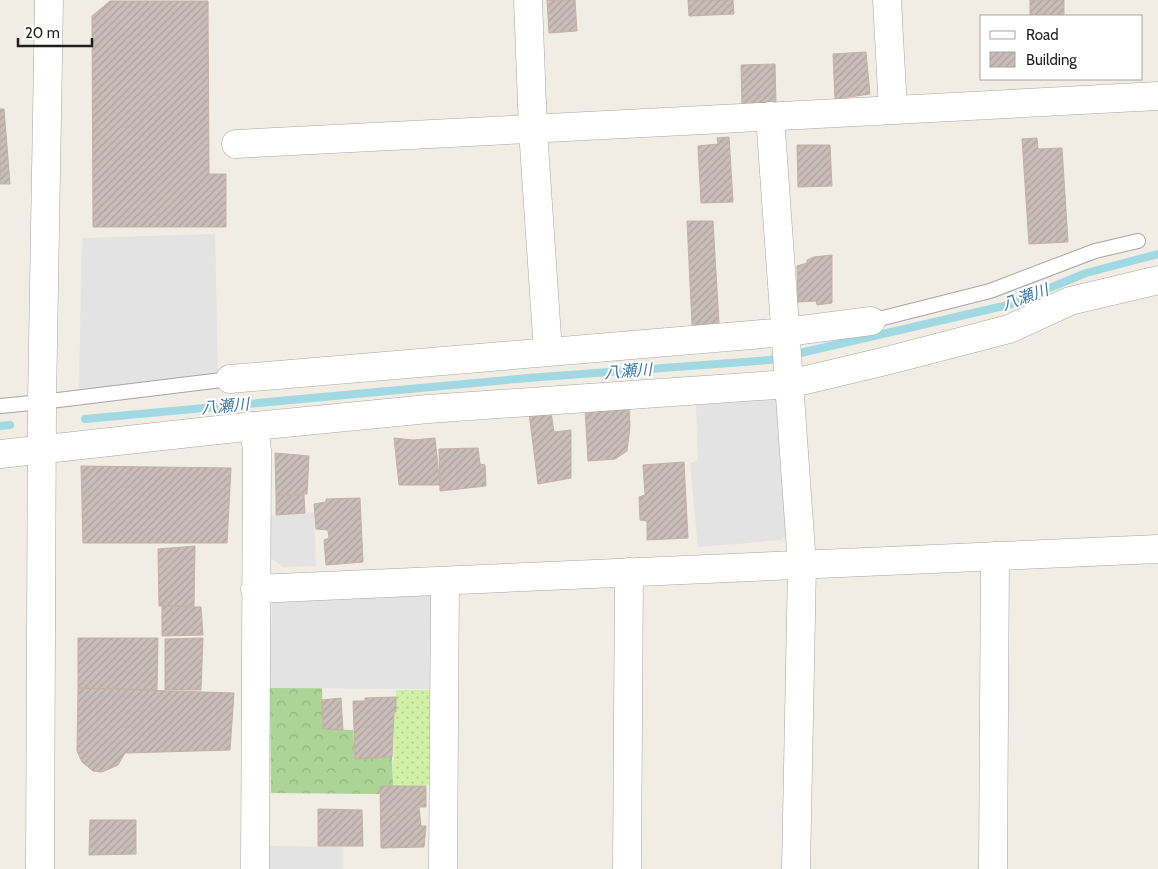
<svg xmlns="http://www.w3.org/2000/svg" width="1158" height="869" viewBox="0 0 1158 869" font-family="Cabin,'Noto Sans JP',sans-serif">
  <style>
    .forest { fill: url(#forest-crowns) }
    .garden { fill: url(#garden-dots) }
    .parking { fill: #e3e3e3 }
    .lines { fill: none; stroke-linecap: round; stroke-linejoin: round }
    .stream { stroke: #a1d9e3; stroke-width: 8 }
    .building { fill: url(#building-hatch); stroke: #c4b0a5 }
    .service-casing { stroke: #a6a6a6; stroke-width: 16 }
    .minor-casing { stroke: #a6a6a6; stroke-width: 29 }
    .tertiary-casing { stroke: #a6a6a6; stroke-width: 29 }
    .service { stroke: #fff; stroke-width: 14 }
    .minor { stroke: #fff; stroke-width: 28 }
    .tertiary { stroke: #fff; stroke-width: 28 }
    .labels { text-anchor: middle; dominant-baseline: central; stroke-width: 4; stroke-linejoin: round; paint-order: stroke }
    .water-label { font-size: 16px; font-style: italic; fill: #3d7aa8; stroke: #fff }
  </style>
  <defs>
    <pattern id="forest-crowns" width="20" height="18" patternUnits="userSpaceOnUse" patternTransform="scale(1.25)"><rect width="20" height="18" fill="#acd495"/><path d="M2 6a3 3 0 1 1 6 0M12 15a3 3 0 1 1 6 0" fill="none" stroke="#94b680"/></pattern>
    <pattern id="garden-dots" width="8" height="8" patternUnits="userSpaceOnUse" patternTransform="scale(1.25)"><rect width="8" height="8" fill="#d0f0a6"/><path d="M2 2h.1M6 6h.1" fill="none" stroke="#b2cd8e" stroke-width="1.8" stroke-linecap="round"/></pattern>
    <pattern id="building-hatch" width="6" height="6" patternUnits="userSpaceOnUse" patternTransform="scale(1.25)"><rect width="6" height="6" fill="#c9bdb7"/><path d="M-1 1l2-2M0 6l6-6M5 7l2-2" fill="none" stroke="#aca29d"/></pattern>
  </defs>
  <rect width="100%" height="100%" fill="#f1ece4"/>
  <path class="forest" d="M 270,688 L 322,688 L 323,729 L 353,730 L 355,758 L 392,757 L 393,786 L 383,786 L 379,794 L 271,793 Z"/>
  <path class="garden" d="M 396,690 L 435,690 L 434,785 L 393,786 L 394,712 L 396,712 Z"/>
  <path class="parking" d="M 215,234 L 218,376 L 79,389 L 82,238 Z
    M 774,394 L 783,402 L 791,531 L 781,540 L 698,547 L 690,463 L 698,460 L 696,399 Z
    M 314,512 L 316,566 L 283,567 L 271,558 L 270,516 Z
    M 426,590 L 438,601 L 436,689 L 270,688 L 272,602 Z
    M 269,846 L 343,847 L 343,869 L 269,869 Z"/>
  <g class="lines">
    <path class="stream" d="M 85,419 L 528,378 L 770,360 L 1008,305 L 1086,273 L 1158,254
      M 0,426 L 10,425"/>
  </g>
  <path class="building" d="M 547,0 L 575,0 L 577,31 L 549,33 Z
    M 688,0 L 733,0 L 734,14 L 689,16 Z
    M 1030,0 L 1064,0 L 1064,16 L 1030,16 Z
    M 110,1 L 208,1 L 209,174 L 226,174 L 226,227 L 93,227 L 92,16 Z
    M 866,52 L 870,94 L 835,99 L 833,54 Z
    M 775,64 L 776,104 L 742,106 L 741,65 Z
    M 0,109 L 4,109 L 10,184 L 0,184 Z
    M 729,137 L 733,202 L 701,203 L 698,146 L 718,144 L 717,138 Z
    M 1037,138 L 1038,149 L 1062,148 L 1068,242 L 1029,244 L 1022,139 Z
    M 797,145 L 830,145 L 832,186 L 798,187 Z
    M 687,221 L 713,221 L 719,323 L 692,325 Z
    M 832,255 L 832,303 L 817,305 L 816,301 L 798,302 L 797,266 L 807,263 L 807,260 L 814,257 Z
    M 629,407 L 630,427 L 627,451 L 615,459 L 588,461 L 585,409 Z
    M 551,412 L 554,432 L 571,430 L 571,478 L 538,484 L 529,413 Z
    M 394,438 L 413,440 L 435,438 L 440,485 L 399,485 Z
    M 478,448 L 480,464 L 485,465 L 486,486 L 440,491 L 439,449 Z
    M 275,453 L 309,456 L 307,494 L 276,495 Z
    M 684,462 L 688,538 L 647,540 L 647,521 L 640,520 L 639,497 L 645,495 L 643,465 Z
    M 81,466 L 231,468 L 227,543 L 83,543 Z
    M 276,495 L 304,495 L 305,513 L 276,515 Z
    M 360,498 L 363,562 L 326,565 L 324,540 L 329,538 L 328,530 L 316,529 L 314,504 L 326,502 L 326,499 Z
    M 195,546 L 194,606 L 159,606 L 158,549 Z
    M 162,606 L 201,607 L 203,635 L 162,636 Z
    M 78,638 L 158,638 L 157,690 L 78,688 Z
    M 203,638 L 201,690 L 165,690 L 165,639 Z
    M 78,688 L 234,693 L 230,750 L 125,753 L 118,765 L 102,772 L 93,771 L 82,762 L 77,751 Z
    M 396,697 L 396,712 L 394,712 L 392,757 L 355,759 L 353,701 L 365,701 L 365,698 Z
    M 341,698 L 343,730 L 323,729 L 322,700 Z
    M 380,786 L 426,786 L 426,807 L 419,807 L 421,826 L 426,826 L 424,847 L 381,848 Z
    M 318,809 L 362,810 L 363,846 L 318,846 Z
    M 90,820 L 136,820 L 136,854 L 89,855 Z"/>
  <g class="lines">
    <g class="service-casing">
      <path id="service" d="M 871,321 L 990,291 L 1095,251 L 1138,241
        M 0,406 L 42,402 L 230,379"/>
    </g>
    <g class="minor-casing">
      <path id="minor" d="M 528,0 L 533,130 L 548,352
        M 887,0 L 893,110
        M 770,116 L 802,565 L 796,869
        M 236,144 C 543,129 851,112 1158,96
        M 230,379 L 786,332 L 871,321
        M 254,426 L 428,409 L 789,384 L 890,360 L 1009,329 L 1070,301 L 1158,280
        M 443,869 L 445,581
        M 627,869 L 629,572
        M 993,869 L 995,556"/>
    </g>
    <g class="tertiary-casing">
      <path id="tertiary" d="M 0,454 L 254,426 L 257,451 L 255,869
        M 255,589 L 1158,549
        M 40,869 L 42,402 L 49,0"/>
    </g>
    <use href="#service" class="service"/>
    <use href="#minor" class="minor"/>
    <use href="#tertiary" class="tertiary"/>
  </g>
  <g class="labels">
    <g class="water-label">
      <text transform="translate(1025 297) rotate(-20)">八瀬川</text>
      <text transform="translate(628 371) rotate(-4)">八瀬川</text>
      <text transform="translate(225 406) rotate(-5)">八瀬川</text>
    </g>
  </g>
  <rect x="980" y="15" width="162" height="65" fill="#ffffff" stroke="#a5a5a5"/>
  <rect x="990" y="31" width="25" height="8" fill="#ffffff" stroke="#a5a5a5"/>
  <text x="1026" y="40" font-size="15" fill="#1f1f1f">Road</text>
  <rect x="990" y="52" width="25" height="15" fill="url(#building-hatch)" stroke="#a5a5a5"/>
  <text x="1026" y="65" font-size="15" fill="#1f1f1f">Building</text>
  <path d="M18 38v8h74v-8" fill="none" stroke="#1f1f1f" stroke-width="2.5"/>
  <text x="25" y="38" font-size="15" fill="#1f1f1f" stroke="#ffffff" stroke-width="4" paint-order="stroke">20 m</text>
</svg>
